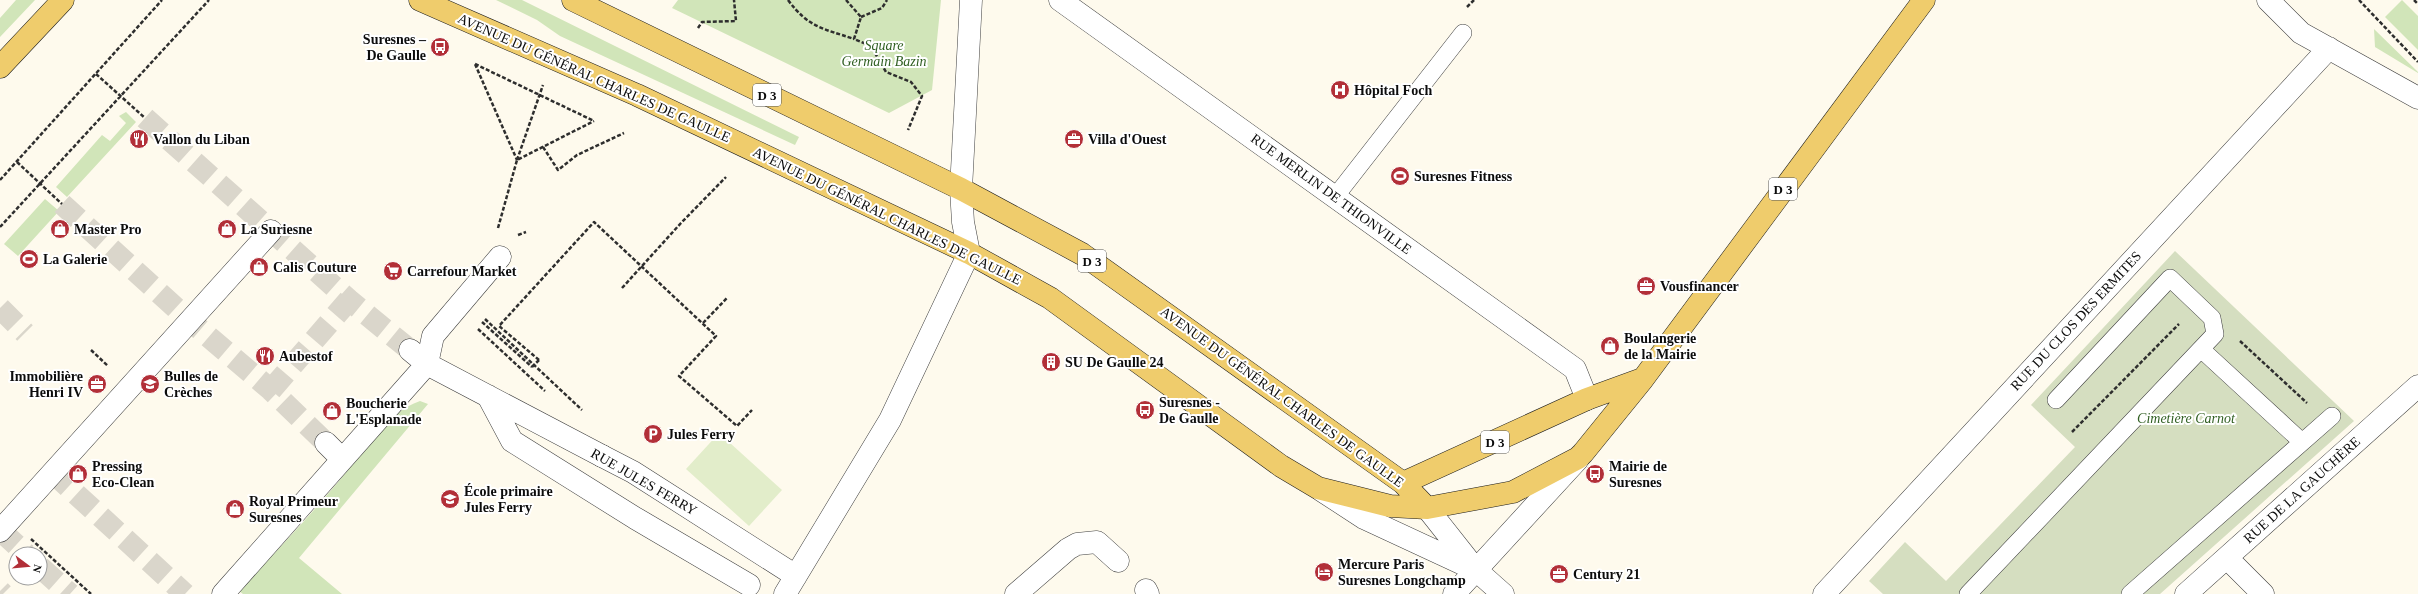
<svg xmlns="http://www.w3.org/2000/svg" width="2418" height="594" viewBox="0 0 2418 594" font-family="Georgia,serif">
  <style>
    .green { fill: #d1e5b9 }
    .cemetery { fill: #d5dec0 }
    .pitch { fill: #e2edca }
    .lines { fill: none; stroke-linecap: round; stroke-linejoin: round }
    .pedestrian-tunnel { stroke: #dad6cb; stroke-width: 22; stroke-dasharray: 22 11; stroke-linecap: butt }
    .minor-tunnel { stroke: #dad6cb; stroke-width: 22; stroke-dasharray: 22 11; stroke-linecap: butt }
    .service-casing { stroke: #3f3f3f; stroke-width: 18 }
    .pedestrian-casing { stroke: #3f3f3f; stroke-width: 23 }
    .minor-casing { stroke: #3f3f3f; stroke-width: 23 }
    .primary-casing { stroke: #1d1d1d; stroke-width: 23 }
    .path { stroke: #2e2e2e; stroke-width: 2.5; stroke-dasharray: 4 2; stroke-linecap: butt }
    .service { stroke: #fff; stroke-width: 17 }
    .pedestrian { stroke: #fff; stroke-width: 22 }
    .minor { stroke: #fff; stroke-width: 22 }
    .primary { stroke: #efcc6c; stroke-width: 22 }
    .path-bridge { stroke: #2e2e2e; stroke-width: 2.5; stroke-dasharray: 4 2; stroke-linecap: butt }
    .labels { text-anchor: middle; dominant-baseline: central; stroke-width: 4; stroke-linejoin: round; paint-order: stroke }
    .shield { fill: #fff; stroke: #555; stroke-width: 1 }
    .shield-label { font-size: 13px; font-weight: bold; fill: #0c0c0c }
    .poi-label { font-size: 14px; font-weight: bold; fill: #0c0c0c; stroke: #fff; text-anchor: start }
    .park-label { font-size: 14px; font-style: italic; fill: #305f22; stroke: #fff }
    .street-label { font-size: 14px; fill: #0c0c0c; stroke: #fff }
  </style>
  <rect width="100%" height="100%" fill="#fefaed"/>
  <path class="green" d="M 16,0 L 35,0 L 0,37 L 0,18 Z
    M 496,0 L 522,0 L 799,137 L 795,145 L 560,36 L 537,20 Z
    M 678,0 L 941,0 L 932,90 L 889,113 L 672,8 Z
    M 2402,0 L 2418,16 L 2418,50 L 2385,17 Z
    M 2374,29 L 2418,72 L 2418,73 L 2375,47 Z
    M 126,112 L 136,122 L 67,197 L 56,187 L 102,135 L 110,141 L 126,123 L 119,116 Z
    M 45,199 L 59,211 L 18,256 L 4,244 Z
    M 420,401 L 428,404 L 299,558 L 342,594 L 243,594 L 239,591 C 273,555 307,519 339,481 C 364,452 383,414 420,401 Z"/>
  <path class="cemetery" d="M 2175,251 L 2354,421 L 2160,594 L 1883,594 L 1869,581 L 1905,542 L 1946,581 L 2075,447 L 2031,405 Z"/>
  <path class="pitch" d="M 719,433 L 782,490 L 749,526 L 686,469 Z"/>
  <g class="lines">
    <path class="pedestrian-tunnel" d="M 145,118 L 349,300 L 410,350
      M 62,204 L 189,320 L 271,390 L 326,443
      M 0,308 L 25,333
      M 271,390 L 349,300
      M 52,472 L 185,594
      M 0,591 L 3,594"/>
    <path class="minor-tunnel" d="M 0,530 L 26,554
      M 40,567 L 70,594"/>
    <g class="service-casing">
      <path id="service" d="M 1335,197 L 1463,33
        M 2201,349 L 2302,442
        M 1968,594 L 2215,334 L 2212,318 L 2170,278 L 2056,400
        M 2130,594 L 2332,416"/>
    </g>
    <g class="pedestrian-casing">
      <path id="pedestrian" d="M 410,350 L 427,364 L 602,456
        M 488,396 L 512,441 L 635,518 L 749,585
        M 326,443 L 342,459
        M 0,531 L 271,231
        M 1146,590 L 1148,594
        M 223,594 L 427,364 L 433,336 L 500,257
        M 1016,594 L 1068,549 L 1077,544 L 1097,542 L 1118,561"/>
    </g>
    <g class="minor-casing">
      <path id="minor" d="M 1060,0 L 1575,369 L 1587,399
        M 2268,0 L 2301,33 L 2418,98
        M 602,456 L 633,472 L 796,576
        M 1321,490 L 1364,518 L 1476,570
        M 1427,508 L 1476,570 L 1503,594
        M 2227,558 L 2263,594
        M 785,594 L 890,420 L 969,253 L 963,222 L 961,189 L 971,0
        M 1454,594 L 1578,459
        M 1824,594 L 2329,48
        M 2186,594 L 2418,386"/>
    </g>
    <g class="primary-casing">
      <path id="primary" d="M 420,0 L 637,95 L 969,253 L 1050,298 L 1281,466 L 1318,488 L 1390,506 L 1427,508 L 1513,492 L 1578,458 L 1583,453 L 1643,379 L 1924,0
        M 573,0 L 961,189 L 1082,254 L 1403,483 L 1427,508
        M 0,67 L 63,0
        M 1403,483 L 1587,399 L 1642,379"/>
    </g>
    <path class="path" d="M 788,0 C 809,28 822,28 854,39
      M 846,0 L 861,17 L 854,39 L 871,46 L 886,72 L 911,82 L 922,96 L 908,130
      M 2359,0 L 2418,62
      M 2414,0 L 2418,4
      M 1467,7 L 1474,0
      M 861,17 L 882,8 L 887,0
      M 698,28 L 702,22 L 736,21 L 734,0
      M 475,64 L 594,121
      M 475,64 L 517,160
      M 96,74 L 145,118
      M 543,147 L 558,170 L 577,155 L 624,133
      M 517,160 L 543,85
      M 17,162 L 62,204
      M 0,180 L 162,0
      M 0,227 L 209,0
      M 498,228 L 517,160 L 594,121
      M 518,235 L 526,232
      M 622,288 L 681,223 L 726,177
      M 485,319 L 582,410
      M 482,322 L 532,367
      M 703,323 L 727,298
      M 478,329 L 545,391
      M 2240,341 L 2307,403
      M 91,350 L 108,366
      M 539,360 L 499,326 L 594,222 L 716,336 L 679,376 L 737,426 L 752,410
      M 2072,432 L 2179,324
      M 31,539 L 91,594"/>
    <use href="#service" class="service"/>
    <use href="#pedestrian" class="pedestrian"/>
    <use href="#minor" class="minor"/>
    <use href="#primary" class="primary"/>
    <path class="path-bridge" d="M 532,367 L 539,360"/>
  </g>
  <defs>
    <g id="bus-disc" transform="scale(1)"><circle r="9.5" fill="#b22f38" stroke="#fff"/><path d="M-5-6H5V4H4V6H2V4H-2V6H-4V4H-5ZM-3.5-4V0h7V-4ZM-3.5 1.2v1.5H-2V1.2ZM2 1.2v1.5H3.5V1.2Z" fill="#fff"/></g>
    <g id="hospital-disc" transform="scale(1)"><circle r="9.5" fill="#b22f38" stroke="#fff"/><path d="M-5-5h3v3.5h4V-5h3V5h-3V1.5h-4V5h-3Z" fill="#fff"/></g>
    <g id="restaurant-disc" transform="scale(1)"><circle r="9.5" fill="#b22f38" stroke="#fff"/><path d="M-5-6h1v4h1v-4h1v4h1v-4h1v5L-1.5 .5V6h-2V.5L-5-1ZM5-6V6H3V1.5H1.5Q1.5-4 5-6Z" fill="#fff"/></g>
    <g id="office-disc" transform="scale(1)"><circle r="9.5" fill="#b22f38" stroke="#fff"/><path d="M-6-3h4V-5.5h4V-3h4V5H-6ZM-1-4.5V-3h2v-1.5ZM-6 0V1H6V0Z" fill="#fff"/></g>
    <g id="stadium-disc" transform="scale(1)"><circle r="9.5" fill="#b22f38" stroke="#fff"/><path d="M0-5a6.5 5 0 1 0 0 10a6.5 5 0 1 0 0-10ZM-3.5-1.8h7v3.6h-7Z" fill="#fff"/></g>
    <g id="shop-disc" transform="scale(1)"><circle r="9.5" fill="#b22f38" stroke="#fff"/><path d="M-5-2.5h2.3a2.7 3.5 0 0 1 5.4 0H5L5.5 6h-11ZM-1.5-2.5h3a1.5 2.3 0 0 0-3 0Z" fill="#fff"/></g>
    <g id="supermarket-disc" transform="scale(1)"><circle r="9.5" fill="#b22f38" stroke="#fff"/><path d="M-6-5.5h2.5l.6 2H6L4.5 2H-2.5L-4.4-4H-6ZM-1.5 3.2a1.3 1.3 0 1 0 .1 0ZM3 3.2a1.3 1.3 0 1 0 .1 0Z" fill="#fff"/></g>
    <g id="building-disc" transform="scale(1)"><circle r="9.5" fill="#b22f38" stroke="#fff"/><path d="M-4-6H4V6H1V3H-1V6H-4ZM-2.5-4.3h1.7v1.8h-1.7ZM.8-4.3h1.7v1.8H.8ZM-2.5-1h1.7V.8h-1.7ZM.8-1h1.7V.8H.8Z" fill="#fff"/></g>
    <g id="school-disc" transform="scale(1)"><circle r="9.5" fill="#b22f38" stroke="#fff"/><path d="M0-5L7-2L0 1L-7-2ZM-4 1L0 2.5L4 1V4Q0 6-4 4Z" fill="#fff"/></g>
    <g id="parking-disc" transform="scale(1)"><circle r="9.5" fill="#b22f38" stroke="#fff"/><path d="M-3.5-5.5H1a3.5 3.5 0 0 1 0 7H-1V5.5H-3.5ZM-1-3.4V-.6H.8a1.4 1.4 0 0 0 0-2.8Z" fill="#fff"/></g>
    <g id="hotel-disc" transform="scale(1)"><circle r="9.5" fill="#b22f38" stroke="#fff"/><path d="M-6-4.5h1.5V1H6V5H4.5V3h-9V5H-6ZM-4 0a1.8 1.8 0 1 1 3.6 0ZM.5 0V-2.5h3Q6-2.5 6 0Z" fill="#fff"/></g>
  </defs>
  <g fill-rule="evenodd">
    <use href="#bus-disc" x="440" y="47"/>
    <use href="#hospital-disc" x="1340" y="90"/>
    <use href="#restaurant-disc" x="139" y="139"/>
    <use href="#office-disc" x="1074" y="139"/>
    <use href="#stadium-disc" x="1400" y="176"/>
    <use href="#shop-disc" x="60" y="229"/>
    <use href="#shop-disc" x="227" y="229"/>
    <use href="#stadium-disc" x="29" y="259"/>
    <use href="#shop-disc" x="259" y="267"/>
    <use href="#supermarket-disc" x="393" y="271"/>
    <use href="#office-disc" x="1646" y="286"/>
    <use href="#shop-disc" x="1610" y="346"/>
    <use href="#restaurant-disc" x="265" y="356"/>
    <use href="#building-disc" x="1051" y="362"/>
    <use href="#office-disc" x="97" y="384"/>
    <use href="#school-disc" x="150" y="384"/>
    <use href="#bus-disc" x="1145" y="410"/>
    <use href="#shop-disc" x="332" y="411"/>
    <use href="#parking-disc" x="653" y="434"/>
    <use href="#shop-disc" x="78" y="474"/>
    <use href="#bus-disc" x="1595" y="474"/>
    <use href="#school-disc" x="450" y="499"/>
    <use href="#shop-disc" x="235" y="509"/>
    <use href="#hotel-disc" x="1324" y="572"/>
    <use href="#office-disc" x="1559" y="574"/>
  </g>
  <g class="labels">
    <g class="shield">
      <rect x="753" y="84" width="28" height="22" rx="3"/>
      <rect x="1769" y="178" width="28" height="22" rx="3"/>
      <rect x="1078" y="250" width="28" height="22" rx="3"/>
      <rect x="1481" y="431" width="28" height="22" rx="3"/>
    </g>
    <g class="shield-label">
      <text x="767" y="95">D 3</text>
      <text x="1783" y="189">D 3</text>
      <text x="1092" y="261">D 3</text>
      <text x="1495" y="442">D 3</text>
    </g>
    <g class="poi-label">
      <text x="426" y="39" text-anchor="end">Suresnes –<tspan x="426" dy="16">De Gaulle</tspan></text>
      <text x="1354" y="90">Hôpital Foch</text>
      <text x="153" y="139">Vallon du Liban</text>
      <text x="1088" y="139">Villa d'Ouest</text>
      <text x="1414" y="176">Suresnes Fitness</text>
      <text x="74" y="229">Master Pro</text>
      <text x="241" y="229">La Suriesne</text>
      <text x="43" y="259">La Galerie</text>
      <text x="273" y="267">Calis Couture</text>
      <text x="407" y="271">Carrefour Market</text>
      <text x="1660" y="286">Vousfinancer</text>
      <text x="1624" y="338">Boulangerie<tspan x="1624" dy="16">de la Mairie</tspan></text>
      <text x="279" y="356">Aubestof</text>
      <text x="1065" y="362">SU De Gaulle 24</text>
      <text x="83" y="376" text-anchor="end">Immobilière<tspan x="83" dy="16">Henri IV</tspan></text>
      <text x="164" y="376">Bulles de<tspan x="164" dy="16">Crèches</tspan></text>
      <text x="1159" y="402">Suresnes -<tspan x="1159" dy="16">De Gaulle</tspan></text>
      <text x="346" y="403">Boucherie<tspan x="346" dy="16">L'Esplanade</tspan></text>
      <text x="667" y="434">Jules Ferry</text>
      <text x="92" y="466">Pressing<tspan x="92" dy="16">Eco-Clean</tspan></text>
      <text x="1609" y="466">Mairie de<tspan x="1609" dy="16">Suresnes</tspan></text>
      <text x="464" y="491">École primaire<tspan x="464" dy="16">Jules Ferry</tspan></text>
      <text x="249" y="501">Royal Primeur<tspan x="249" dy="16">Suresnes</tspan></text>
      <text x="1338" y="564">Mercure Paris<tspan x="1338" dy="16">Suresnes Longchamp</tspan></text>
      <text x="1573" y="574">Century 21</text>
    </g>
    <g class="park-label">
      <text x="884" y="45">Square<tspan x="884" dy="16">Germain Bazin</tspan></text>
      <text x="2186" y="418">Cimetière Carnot</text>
    </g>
    <g class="street-label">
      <text transform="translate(594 78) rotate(24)">AVENUE DU GÉNÉRAL CHARLES DE GAULLE</text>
      <text transform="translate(1331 194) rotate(36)">RUE MERLIN DE THIONVILLE</text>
      <text transform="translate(887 216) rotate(26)">AVENUE DU GÉNÉRAL CHARLES DE GAULLE</text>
      <text transform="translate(2076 321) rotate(-47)">RUE DU CLOS DES ERMITES</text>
      <text transform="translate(1282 397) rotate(36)">AVENUE DU GÉNÉRAL CHARLES DE GAULLE</text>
      <text transform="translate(644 482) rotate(30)">RUE JULES FERRY</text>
      <text transform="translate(2302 490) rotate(-42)">RUE DE LA GAUCHÈRE</text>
    </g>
  </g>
  <g transform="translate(28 566) rotate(106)"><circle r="19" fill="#ffffff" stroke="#9e9e9e"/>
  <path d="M0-3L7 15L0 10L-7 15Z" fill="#b22f38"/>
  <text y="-6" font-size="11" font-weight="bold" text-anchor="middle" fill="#0c0c0c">N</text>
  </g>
</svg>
